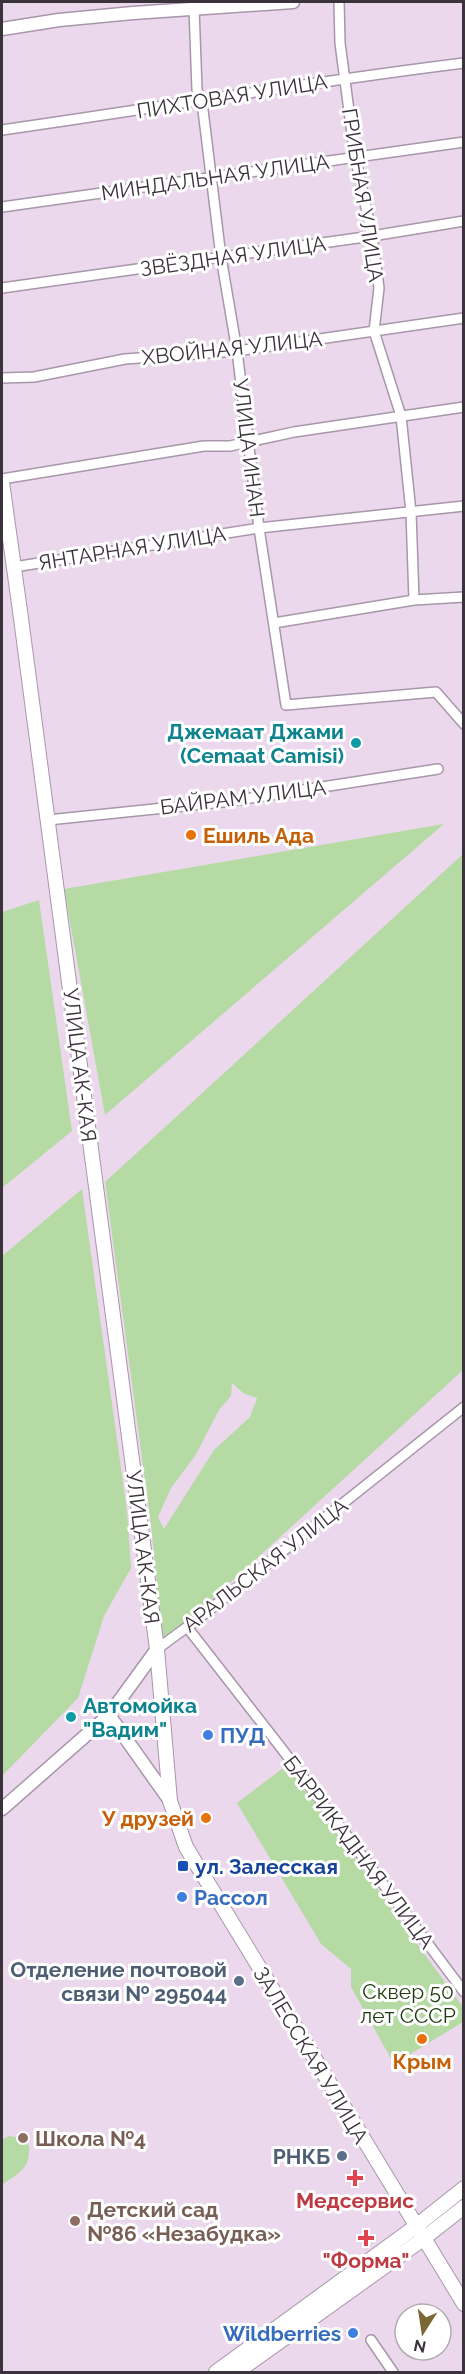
<svg xmlns="http://www.w3.org/2000/svg" width="465" height="2374" viewBox="0 0 465 2374" font-family="Raleway,sans-serif">
  <style>
    .green { fill: #b6daa4; fill-rule: evenodd }
    .lines { fill: none; stroke-linecap: round; stroke-linejoin: round }
    .minor-casing { stroke: #a896aa; stroke-width: 12 }
    .tertiary-casing { stroke: #a896aa; stroke-width: 15 }
    .secondary-casing { stroke: #a896aa; stroke-width: 16 }
    .minor { stroke: #fff; stroke-width: 9 }
    .tertiary { stroke: #fff; stroke-width: 12 }
    .secondary { stroke: #fff; stroke-width: 14 }
    .culture-dot { fill: #0f9aa8; stroke: #fff; stroke-width: 2 }
    .food-dot { fill: #e8710a; stroke: #fff; stroke-width: 2 }
    .shop-dot { fill: #3f7fe0; stroke: #fff; stroke-width: 2 }
    .transit-dot { fill: #1a4fb4; stroke: #fff; stroke-width: 2 }
    .service-dot { fill: #5c6f8a; stroke: #fff; stroke-width: 2 }
    .education-dot { fill: #8d6e63; stroke: #fff; stroke-width: 2 }
    .health-dot { fill: #e0444e; stroke: #fff; stroke-width: 2 }
    .labels { text-anchor: middle; dominant-baseline: central; stroke-width: 6; stroke-linejoin: round; paint-order: stroke }
    .street-label { font-size: 21px; fill: #3b333c; stroke: #fff }
    .culture-label { font-size: 21px; font-weight: bold; fill: #0d838f; stroke: #fff; text-anchor: end }
    .food-label { font-size: 21px; font-weight: bold; fill: #c56008; stroke: #fff; text-anchor: start }
    .shop-label { font-size: 21px; font-weight: bold; fill: #366cbe; stroke: #fff; text-anchor: start }
    .transit-label { font-size: 21px; font-weight: bold; fill: #164399; stroke: #fff; text-anchor: start }
    .service-label { font-size: 21px; font-weight: bold; fill: #4e5e75; stroke: #fff; text-anchor: end }
    .park-label { font-size: 21px; fill: #1e390c; stroke: #fff }
    .education-label { font-size: 21px; font-weight: bold; fill: #785e54; stroke: #fff; text-anchor: start }
    .health-label { font-size: 21px; font-weight: bold; fill: #be3a42; stroke: #fff }
  </style>
  <rect width="100%" height="100%" fill="#ebd8ed"/>
  <path class="green" d="M 444,824 L 105,1115 L 64,889 Z
    M 463,854 L 463,1370 L 163,1644 L 151,1525 L 105,1182 ZM 232,1383 L 243,1393 L 257,1398 L 250,1417 L 214,1450 L 164,1529 L 158,1517 L 171,1488 L 195,1456 L 219,1410 L 231,1396 Z
    M 39,900 L 72,1131 L 2,1188 L 2,912 Z
    M 82,1189 L 127,1511 L 131,1568 L 104,1616 L 78,1698 L 2,1776 L 2,1256 Z
    M 287,1765 L 463,2007 L 463,2022 L 394,2064 L 351,1987 L 351,1969 L 321,1944 L 237,1803 Z
    M 9,2136 L 22,2138 L 29,2146 C 30,2170 19,2172 2,2185 L 2,2140 Z"/>
  <g class="lines">
    <g class="minor-casing">
      <path id="minor" d="M 198,2 L 194,8 L 197,90 L 202,102 L 221,257 L 237,351 L 259,528 L 286,705 L 436,692 L 464,724
        M 339,2 L 340,43 L 355,156 L 372,236 L 379,288 L 374,331 L 401,416 L 411,512 L 414,600
        M 2,130 C 156,108 309,82 464,63
        M 2,207 L 464,142
        M 2,288 L 372,236 L 464,221
        M 2,378 L 34,377 L 125,359 L 237,351 L 464,318
        M 2,479 L 204,446 L 230,446 L 294,432 L 464,407
        M 14,567 L 259,528 L 464,506
        M 274,623 L 414,600 L 464,597
        M 48,820 L 232,801 L 438,769
        M 187,1627 L 282,1749 L 464,1992
        M 157,1649 L 194,1622 L 464,1407
        M 371,2340 L 393,2372"/>
    </g>
    <g class="tertiary-casing">
      <path id="tertiary" d="M 2,29 L 59,20 L 133,13 L 293,2
        M 109,1715 L 170,1801
        M 2,1809 L 109,1715 L 157,1649"/>
    </g>
    <g class="secondary-casing">
      <path id="secondary" d="M 2,482 L 20,611 L 157,1649 L 170,1801 L 186,1847 L 464,2304
        M 216,2372 L 415,2227 L 464,2188
        M 237,2372 L 423,2239 L 464,2207"/>
    </g>
    <use href="#minor" class="minor"/>
    <use href="#tertiary" class="tertiary"/>
    <use href="#secondary" class="secondary"/>
  </g>
  <g class="culture-dot">
    <circle cx="356" cy="743" r="6"/>
    <circle cx="71" cy="1717" r="6"/>
  </g>
  <g class="food-dot">
    <circle cx="191" cy="835" r="6"/>
    <circle cx="206" cy="1818" r="6"/>
    <circle cx="422" cy="2039" r="6"/>
  </g>
  <g class="shop-dot">
    <circle cx="208" cy="1735" r="6"/>
    <circle cx="182" cy="1897" r="6"/>
    <circle cx="353" cy="2333" r="6"/>
  </g>
  <rect class="transit-dot" x="177" y="1860" width="12" height="12" rx="3"/>
  <g class="service-dot">
    <circle cx="239" cy="1981" r="6"/>
    <circle cx="342" cy="2156" r="6"/>
  </g>
  <g class="education-dot">
    <circle cx="23" cy="2138" r="6"/>
    <circle cx="75" cy="2221" r="6"/>
  </g>
  <g class="health-dot">
    <path d="M352 2169h6v6h6v6h-6v6h-6v-6h-6v-6h6z"/>
    <path d="M363 2229h6v6h6v6h-6v6h-6v-6h-6v-6h6z"/>
  </g>
  <g class="labels">
    <g class="street-label">
      <text transform="translate(232 96) rotate(-9)">ПИХТОВАЯ УЛИЦА</text>
      <text transform="translate(215 177) rotate(-8)">МИНДАЛЬНАЯ УЛИЦА</text>
      <text transform="translate(363 195) rotate(81)">ГРИБНАЯ УЛИЦА</text>
      <text transform="translate(233 256) rotate(-8)">ЗВЁЗДНАЯ УЛИЦА</text>
      <text transform="translate(232 348) rotate(-6)">ХВОЙНАЯ УЛИЦА</text>
      <text transform="translate(249 448) rotate(83)">УЛИЦА ИНАН</text>
      <text transform="translate(132 548) rotate(-9)">ЯНТАРНАЯ УЛИЦА</text>
      <text transform="translate(243 797) rotate(-7)">БАЙРАМ УЛИЦА</text>
      <text transform="translate(80 1065) rotate(83)">УЛИЦА АК-КАЯ</text>
      <text transform="translate(143 1547) rotate(83)">УЛИЦА АК-КАЯ</text>
      <text transform="translate(265 1565) rotate(-38)">АРАЛЬСКАЯ УЛИЦА</text>
      <text transform="translate(359 1852) rotate(53)">БАРРИКАДНАЯ УЛИЦА</text>
      <text transform="translate(311 2055) rotate(59)">ЗАЛЕССКАЯ УЛИЦА</text>
    </g>
    <g class="culture-label">
      <text x="344" y="731">Джемаат Джами<tspan x="344" dy="24">(Cemaat Camisi)</tspan></text>
      <text x="83" y="1705" text-anchor="start">Автомойка<tspan x="83" dy="24">"Вадим"</tspan></text>
    </g>
    <g class="food-label">
      <text x="203" y="835">Ешиль Ада</text>
      <text x="194" y="1818" text-anchor="end">У друзей</text>
      <text x="422" y="2061" text-anchor="middle">Крым</text>
    </g>
    <g class="shop-label">
      <text x="220" y="1735">ПУД</text>
      <text x="194" y="1897">Рассол</text>
      <text x="341" y="2333" text-anchor="end">Wildberries</text>
    </g>
    <g class="transit-label">
      <text x="195" y="1866">ул. Залесская</text>
    </g>
    <g class="service-label">
      <text x="227" y="1969">Отделение почтовой<tspan x="227" dy="24">связи № 295044</tspan></text>
      <text x="330" y="2156">РНКБ</text>
    </g>
    <g class="park-label">
      <text x="408" y="1991">Сквер 50<tspan x="408" dy="24">лет СССР</tspan></text>
    </g>
    <g class="education-label">
      <text x="35" y="2138">Школа №4</text>
      <text x="87" y="2209">Детский сад<tspan x="87" dy="24">№86 «Незабудка»</tspan></text>
    </g>
    <g class="health-label">
      <text x="355" y="2200">Медсервис</text>
      <text x="366" y="2260">"Форма"</text>
    </g>
  </g>
  <rect width="465" height="2374" fill="none" stroke="#3b333c" stroke-width="6"/>
  <g transform="translate(423 2332) rotate(192)"><circle r="28" fill="#ffffff" stroke="#b1adb1" stroke-width="1.5"/>
  <path d="M0-4.5L10 22L0 15L-10 22Z" fill="#7b6736"/>
  <text y="-9" font-size="16" font-weight="bold" text-anchor="middle" fill="#3b333c">N</text>
  </g>
</svg>
